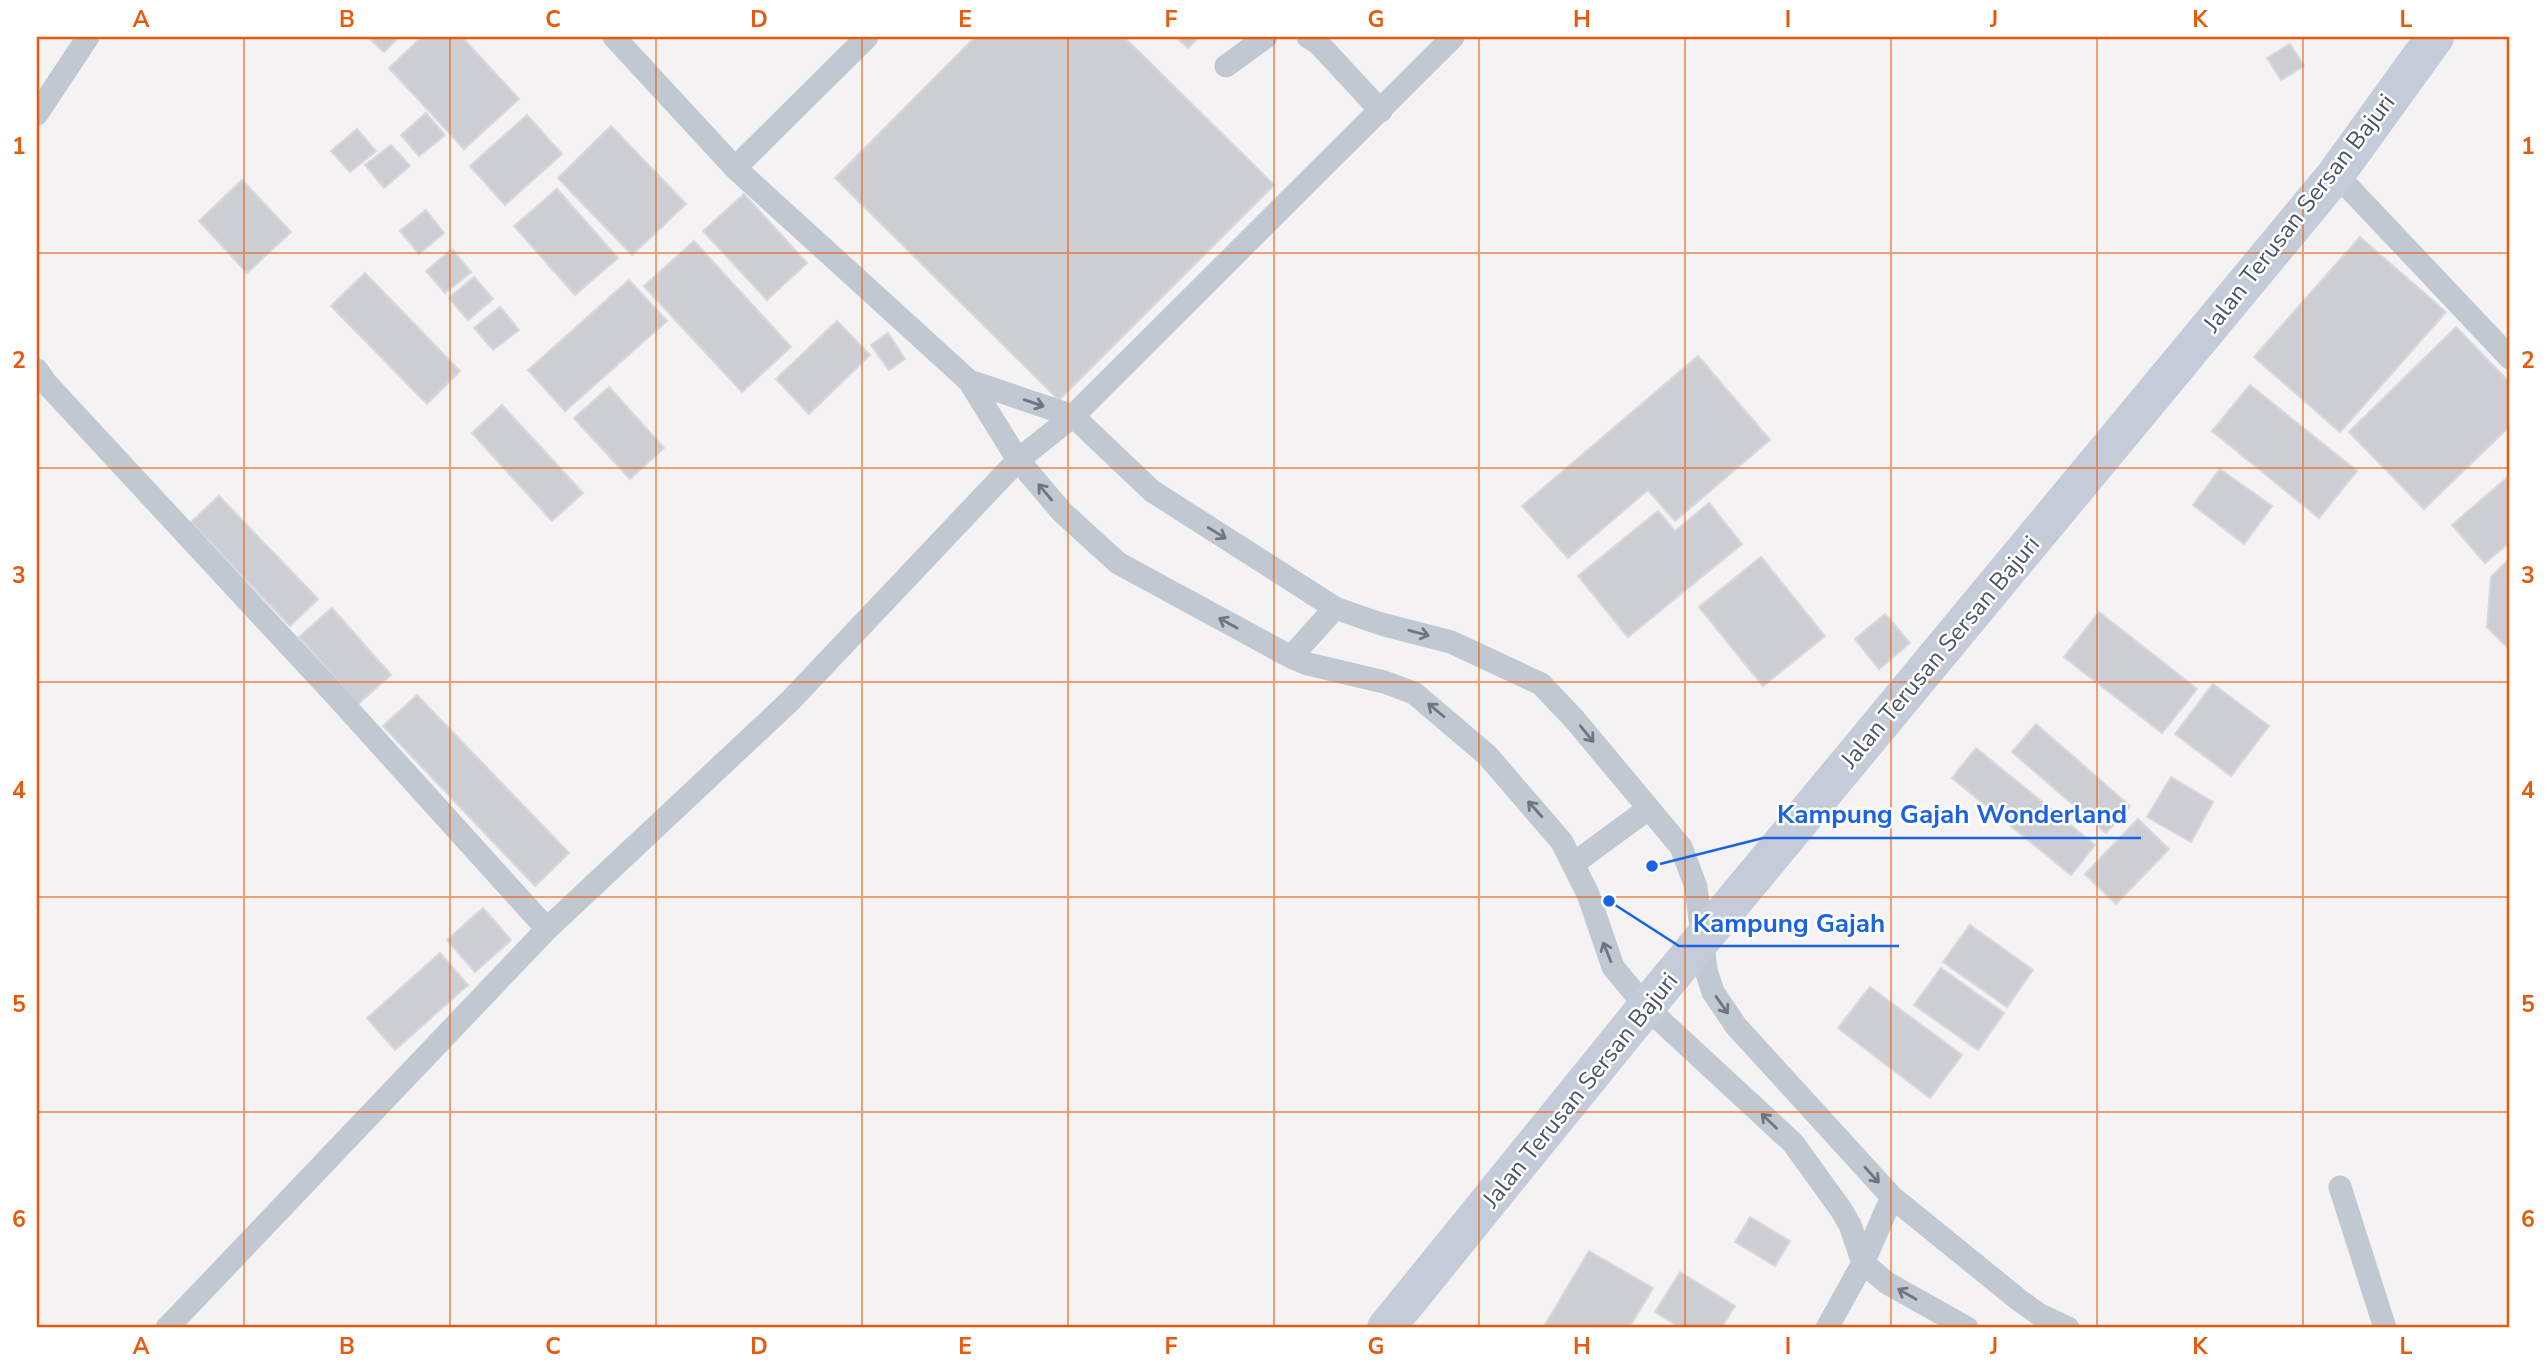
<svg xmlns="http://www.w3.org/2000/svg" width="2547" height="1365" viewBox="0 0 2547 1365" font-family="'Nunito Sans',sans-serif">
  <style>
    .building { fill: #ccced4; stroke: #d6d8dd; stroke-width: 2 }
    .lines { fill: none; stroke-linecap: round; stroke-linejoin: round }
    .lane { stroke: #c0c8d1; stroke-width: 23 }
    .secondary { stroke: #c3ccd8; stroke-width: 38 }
    .oneway { stroke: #6d7682 }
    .grid { fill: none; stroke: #e8590c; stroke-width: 2; stroke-opacity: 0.55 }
    .labels { text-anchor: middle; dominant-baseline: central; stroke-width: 5; stroke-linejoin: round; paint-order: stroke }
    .street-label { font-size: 24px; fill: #4a5360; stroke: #fff }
    .leader { fill: none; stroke: #1b62e5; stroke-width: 2.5 }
    .callout-dot { fill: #1b62e5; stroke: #fff; stroke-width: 2.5 }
    .callout-label { font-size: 26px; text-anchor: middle; font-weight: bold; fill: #1b62e5; stroke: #fff; stroke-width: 5; stroke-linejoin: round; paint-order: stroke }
    .neatline { fill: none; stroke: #e8590c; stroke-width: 2.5 }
    .grid-label { font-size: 23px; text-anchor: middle; font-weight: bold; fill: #e8590c }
  </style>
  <rect width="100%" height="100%" fill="#f4f2f2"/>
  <path class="building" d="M 368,37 L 399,37 L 384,52 Z
    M 422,37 L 462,37 L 519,99 L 464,149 L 389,68 Z
    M 975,37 L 1124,37 L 1274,185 L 1059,400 L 835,178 Z
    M 1176,37 L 1199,37 L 1188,48 Z
    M 2290,44 L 2304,66 L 2281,80 L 2267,58 Z
    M 426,113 L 445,135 L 419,156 L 401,135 Z
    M 527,115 L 562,154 L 505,205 L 470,166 Z
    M 611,126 L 686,204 L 632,255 L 558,178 Z
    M 357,129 L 376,151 L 350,172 L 331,151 Z
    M 391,145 L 410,166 L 384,188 L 365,165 Z
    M 242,180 L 291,232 L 247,273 L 199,221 Z
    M 557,189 L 618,258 L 575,295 L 514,226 Z
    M 744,194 L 807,263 L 767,300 L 703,231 Z
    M 426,210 L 444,233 L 419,254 L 400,231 Z
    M 2360,237 L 2446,312 L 2340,432 L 2254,357 Z
    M 694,241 L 791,347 L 742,392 L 644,286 Z
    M 452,249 L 471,272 L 445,293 L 426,271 Z
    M 365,273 L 460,371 L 427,404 L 331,306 Z
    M 474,277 L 493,299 L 468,320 L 449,298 Z
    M 629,280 L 667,321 L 565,411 L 528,370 Z
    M 500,307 L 519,330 L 493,350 L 474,328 Z
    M 837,321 L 870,355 L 809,414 L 776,379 Z
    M 2456,327 L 2510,383 L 2510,426 L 2424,509 L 2349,432 Z
    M 888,333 L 905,359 L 889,370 L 871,345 Z
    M 1698,356 L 1770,440 L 1675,521 L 1648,490 L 1568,558 L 1522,506 Z
    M 2250,385 L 2357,471 L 2319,518 L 2212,431 Z
    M 609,387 L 664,448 L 630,479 L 574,418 Z
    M 502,405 L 583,493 L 552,521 L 472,433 Z
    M 2220,469 L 2272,506 L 2244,544 L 2193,505 Z
    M 2510,475 L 2510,542 L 2485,563 L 2452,525 Z
    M 219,496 L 318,599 L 290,626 L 191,522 Z
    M 1709,503 L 1742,544 L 1628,637 L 1578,576 L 1658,511 L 1675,531 Z
    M 1761,557 L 1825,636 L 1763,686 L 1699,607 Z
    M 2510,558 L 2510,650 L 2487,627 L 2491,577 Z
    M 332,608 L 391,675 L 358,704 L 299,637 Z
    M 2099,612 L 2197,689 L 2162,733 L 2064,657 Z
    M 1885,614 L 1910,643 L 1879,669 L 1855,639 Z
    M 2213,684 L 2269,726 L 2231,776 L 2175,734 Z
    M 417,695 L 569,853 L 535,886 L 383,726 Z
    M 2036,724 L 2130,806 L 2106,833 L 2012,752 Z
    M 1976,748 L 2095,845 L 2071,875 L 1952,778 Z
    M 2171,777 L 2213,802 L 2191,842 L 2147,817 Z
    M 2138,819 L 2169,849 L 2116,904 L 2085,874 Z
    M 483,908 L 511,940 L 475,972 L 447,940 Z
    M 1970,925 L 2033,970 L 2007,1007 L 1943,962 Z
    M 440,953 L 468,985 L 395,1050 L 367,1018 Z
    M 1941,968 L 2004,1013 L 1978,1050 L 1914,1005 Z
    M 1870,987 L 1962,1055 L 1930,1098 L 1838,1028 Z
    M 1750,1217 L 1790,1241 L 1775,1266 L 1735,1242 Z
    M 1589,1251 L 1653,1288 L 1629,1328 L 1543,1328 Z
    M 1680,1272 L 1735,1306 L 1721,1328 L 1681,1328 L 1655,1312 Z"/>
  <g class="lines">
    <path class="lane" d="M 614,37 L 735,168 L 969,381 L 1018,460 L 1062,512 L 1118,563 L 1291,657 L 1308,664 L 1384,682 L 1414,693 L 1487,755 L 1562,842 L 1588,894 L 1613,967 L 1646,1007 L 1793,1143 L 1842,1211 L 1850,1225 L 1863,1263 L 1887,1283 L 1967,1328
      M 1308,37 L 1318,43 L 1381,111
      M 1226,66 L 1266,37
      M 37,114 L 88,37
      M 735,168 L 867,37
      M 2336,174 L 2510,358
      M 37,370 L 46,383 L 339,699 L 547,929
      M 969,381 L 1073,416 L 1152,491 L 1335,608 L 1381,624 L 1451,642 L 1541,684 L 1575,720 L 1681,847 L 1696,887 L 1706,970 L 1713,992 L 1736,1026 L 1892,1197 L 2019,1300 L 2040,1315 L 2068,1328
      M 1291,657 L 1335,608
      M 1573,864 L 1648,809
      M 2340,1187 L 2385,1328
      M 167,1328 L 547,929 L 790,701 L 1018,460 L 1073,416 L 1453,37
      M 1827,1328 L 1863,1263 L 1892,1197"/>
    <path class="secondary" d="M 1386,1328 L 1646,1007 L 2336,174 L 2435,37"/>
  </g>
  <defs><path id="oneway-shaft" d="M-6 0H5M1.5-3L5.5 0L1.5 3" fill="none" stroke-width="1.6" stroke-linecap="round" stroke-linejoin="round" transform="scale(1.75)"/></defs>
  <g class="oneway">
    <use href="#oneway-shaft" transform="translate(1034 403) rotate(19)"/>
    <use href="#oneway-shaft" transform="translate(1045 492) rotate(-130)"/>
    <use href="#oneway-shaft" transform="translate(1217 533) rotate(32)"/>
    <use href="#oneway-shaft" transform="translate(1228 623) rotate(-151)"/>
    <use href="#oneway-shaft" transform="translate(1419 633) rotate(15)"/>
    <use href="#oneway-shaft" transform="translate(1436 710) rotate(-140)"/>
    <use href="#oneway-shaft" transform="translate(1587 734) rotate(51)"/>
    <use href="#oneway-shaft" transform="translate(1535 809) rotate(-132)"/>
    <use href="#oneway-shaft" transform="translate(1607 952) rotate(-112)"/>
    <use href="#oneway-shaft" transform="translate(1722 1005) rotate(55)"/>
    <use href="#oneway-shaft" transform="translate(1769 1121) rotate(-136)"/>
    <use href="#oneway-shaft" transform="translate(1872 1175) rotate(48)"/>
    <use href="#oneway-shaft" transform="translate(1907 1294) rotate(-150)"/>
  </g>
  <path class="grid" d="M 244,37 L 244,1328M 450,37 L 450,1328M 656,37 L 656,1328M 862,37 L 862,1328M 1068,37 L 1068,1328M 1274,37 L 1274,1328M 1479,37 L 1479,1328M 1685,37 L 1685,1328M 1891,37 L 1891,1328M 2097,37 L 2097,1328M 2303,37 L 2303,1328M 37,253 L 2510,253M 37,468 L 2510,468M 37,682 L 2510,682M 37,897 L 2510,897M 37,1112 L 2510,1112"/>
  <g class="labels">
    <g class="street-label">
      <text transform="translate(2299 213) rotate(-52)">Jalan Terusan Sersan Bajuri</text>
      <text transform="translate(1940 652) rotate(-50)">Jalan Terusan Sersan Bajuri</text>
      <text transform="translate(1580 1090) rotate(-51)">Jalan Terusan Sersan Bajuri</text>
    </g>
  </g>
  <path class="leader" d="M1652 866L1763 838H2141M1609 901L1679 946H1899"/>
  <g class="callout-dot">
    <circle cx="1652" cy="866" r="7"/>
    <circle cx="1609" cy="901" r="7"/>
  </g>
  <g class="callout-label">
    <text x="1952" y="823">Kampung Gajah Wonderland</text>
    <text x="1789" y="932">Kampung Gajah</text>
  </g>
  <rect width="2547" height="1365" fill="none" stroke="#ffffff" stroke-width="77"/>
  <rect x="38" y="38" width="2470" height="1288" class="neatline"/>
  <g class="grid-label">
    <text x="141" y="27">A</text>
    <text x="347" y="27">B</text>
    <text x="553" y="27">C</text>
    <text x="759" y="27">D</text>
    <text x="965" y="27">E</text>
    <text x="1171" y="27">F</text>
    <text x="1376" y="27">G</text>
    <text x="1582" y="27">H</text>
    <text x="1788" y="27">I</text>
    <text x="1994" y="27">J</text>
    <text x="2200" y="27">K</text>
    <text x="2406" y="27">L</text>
    <text x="19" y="154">1</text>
    <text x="2528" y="154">1</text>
    <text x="19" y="368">2</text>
    <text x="2528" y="368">2</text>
    <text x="19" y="583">3</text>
    <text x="2528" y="583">3</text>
    <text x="19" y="798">4</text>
    <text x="2528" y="798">4</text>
    <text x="19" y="1012">5</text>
    <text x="2528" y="1012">5</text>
    <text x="19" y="1227">6</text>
    <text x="2528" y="1227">6</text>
    <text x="141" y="1354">A</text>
    <text x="347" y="1354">B</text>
    <text x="553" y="1354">C</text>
    <text x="759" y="1354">D</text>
    <text x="965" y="1354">E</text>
    <text x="1171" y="1354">F</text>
    <text x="1376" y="1354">G</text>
    <text x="1582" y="1354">H</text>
    <text x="1788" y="1354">I</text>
    <text x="1994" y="1354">J</text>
    <text x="2200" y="1354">K</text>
    <text x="2406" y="1354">L</text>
  </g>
</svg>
